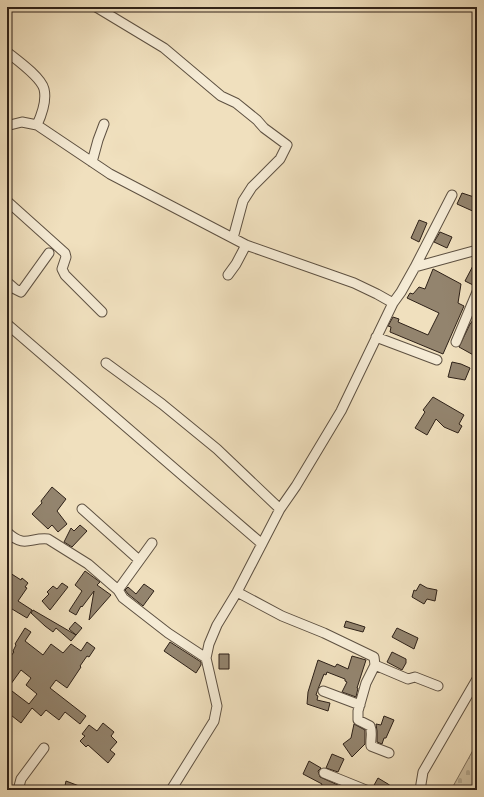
<svg xmlns="http://www.w3.org/2000/svg" width="484" height="797" viewBox="0 0 484 797" font-family="'Old Standard TT',serif">
  <style>
    .cemetery { fill: url(#cemetery-stones); stroke: #7e705d }
    .building { fill: #93846e; stroke: #2e2118; fill-rule: evenodd }
    .lines { fill: none; stroke-linecap: round; stroke-linejoin: round }
    .minor-casing { stroke: #5e5142; stroke-width: 11 }
    .minor { stroke: #f5ebd5; stroke-width: 9 }
  </style>
  <defs>
    <pattern id="cemetery-stones" width="16" height="16" patternUnits="userSpaceOnUse"><rect width="16" height="16" fill="#cfc0a2"/><path d="M2 7V4a2 2 0 0 1 4 0v3zM10 15v-3a2 2 0 0 1 4 0v3z" fill="#b2a58b"/></pattern>
  </defs>
  <rect width="100%" height="100%" fill="#f0e0be"/>
  <filter id="stains"><feTurbulence type="fractalNoise" baseFrequency=".005" numOctaves="4"/><feColorMatrix values="0 0 0 0 .2 0 0 0 0 .09 0 0 0 0 .02 0 0 0 .5 -.17"/></filter>
  <radialGradient id="worn" r=".72"><stop offset=".6" stop-color="#630" stop-opacity="0"/><stop offset="1" stop-color="#630" stop-opacity=".3"/></radialGradient>
  <path class="cemetery" d="M 477,743 L 477,790 L 451,790 Z"/>
  <path class="building" d="M 462,193 L 477,198 L 477,213 L 457,204 Z
    M 419,220 L 427,223 L 419,242 L 411,238 Z
    M 440,232 L 452,237 L 447,248 L 434,242 Z
    M 477,258 L 477,286 L 475,286 L 465,281 Z
    M 433,269 L 461,284 L 458,303 L 464,306 L 443,354 L 390,332 L 391,327 L 388,326 L 393,317 L 399,319 L 398,322 L 428,335 L 439,313 L 407,298 L 410,293 L 413,294 L 419,287 L 425,289 Z
    M 477,315 L 477,357 L 459,347 L 470,324 Z
    M 452,362 L 461,364 L 470,368 L 465,380 L 448,377 Z
    M 433,397 L 464,415 L 459,424 L 462,426 L 458,433 L 444,427 L 436,419 L 427,435 L 415,428 L 425,412 L 423,410 Z
    M 52,487 L 66,499 L 57,511 L 67,524 L 58,532 L 52,525 L 48,529 L 32,514 L 42,503 L 41,501 Z
    M 80,525 L 87,531 L 72,547 L 64,542 L 71,528 L 74,531 Z
    M 7,571 L 21,580 L 22,578 L 28,583 L 25,587 L 27,588 L 18,601 L 32,610 L 27,618 L 7,606 Z
    M 85,571 L 100,582 L 97,585 L 111,595 L 89,620 L 94,591 L 82,607 L 81,606 L 76,615 L 69,611 L 82,591 L 75,585 Z
    M 62,583 L 68,587 L 50,610 L 42,601 L 49,594 L 47,592 L 53,586 L 57,589 Z
    M 144,584 L 154,591 L 143,606 L 128,594 L 125,590 L 128,587 L 136,594 Z
    M 420,584 L 427,588 L 437,590 L 435,601 L 427,599 L 424,604 L 412,597 L 414,590 L 416,591 Z
    M 33,610 L 76,635 L 69,629 L 75,622 L 82,628 L 71,641 L 56,628 L 53,632 L 45,626 L 31,613 Z
    M 346,621 L 365,627 L 363,632 L 344,627 Z
    M 25,628 L 31,632 L 25,641 L 43,655 L 51,644 L 63,653 L 71,644 L 81,651 L 87,642 L 95,648 L 89,657 L 87,656 L 80,666 L 81,667 L 67,688 L 56,680 L 50,688 L 86,716 L 80,724 L 65,712 L 59,720 L 46,710 L 41,716 L 32,708 L 21,723 L 7,712 L 7,661 L 14,652 L 13,651 L 16,645 L 15,644 ZM 21,670 L 31,678 L 26,685 L 37,694 L 29,704 L 8,688 Z
    M 397,628 L 418,638 L 414,649 L 392,637 Z
    M 170,642 L 201,662 L 201,665 L 196,673 L 164,651 Z
    M 392,652 L 406,659 L 406,663 L 402,670 L 387,662 Z
    M 219,654 L 229,654 L 229,669 L 219,669 Z
    M 352,656 L 366,660 L 357,688 L 358,688 L 356,697 L 342,692 L 347,682 L 345,681 L 345,679 L 327,672 L 326,675 L 324,674 L 318,689 L 316,695 L 318,696 L 317,700 L 330,703 L 328,711 L 307,704 L 308,692 L 318,660 L 335,667 L 337,664 L 348,669 Z
    M 384,716 L 394,720 L 386,738 L 384,738 L 382,744 L 377,742 L 377,731 L 376,724 L 381,725 Z
    M 103,723 L 114,732 L 111,736 L 117,742 L 110,750 L 115,754 L 108,763 L 88,745 L 86,747 L 80,741 L 85,736 L 82,734 L 89,725 L 97,731 Z
    M 354,724 L 365,730 L 365,744 L 352,757 L 343,744 L 351,738 Z
    M 332,754 L 344,759 L 338,772 L 326,768 Z
    M 309,761 L 321,768 L 318,771 L 320,777 L 338,785 L 336,790 L 319,790 L 322,784 L 303,774 Z
    M 378,778 L 388,784 L 396,790 L 378,790 L 373,787 Z
    M 66,781 L 87,789 L 87,790 L 64,790 Z"/>
  <g class="lines">
    <g class="minor-casing">
      <path id="minor" d="M 96,7 L 164,48 L 221,96 L 236,103 L 257,120 L 264,128 L 287,145 L 280,159 L 252,187 L 243,201 L 233,238
        M 7,52 C 17,60 41,77 44,89 C 47,101 42,114 37,125
        M 7,127 L 10,125 L 22,122 L 37,125 L 110,174 L 246,245 L 354,283 L 377,294 L 393,303
        M 92,162 L 98,140 L 104,124
        M 7,201 L 65,253 L 66,257 L 62,269 L 65,275 L 102,312
        M 415,267 L 452,195
        M 228,275 L 236,264 L 246,245
        M 7,282 L 15,289 L 21,292 L 49,253
        M 7,324 L 262,544
        M 376,337 L 437,360
        M 456,342 L 477,292
        M 106,363 L 162,404 L 217,449 L 280,509
        M 82,509 L 139,560
        M 7,532 C 25,549 30,537 48,539 L 88,564 L 118,590
        M 152,543 L 118,590 L 123,598 L 168,633 L 206,658
        M 237,592 L 282,616 L 324,633 L 374,657 L 375,665 L 366,683 L 358,711 L 358,720 L 370,726 C 373,733 370,739 371,746 L 389,753
        M 375,665 L 408,679 L 415,677 L 438,686
        M 323,691 L 360,705
        M 324,773 L 366,790
        M 18,790 L 21,779 L 44,748
        M 171,790 L 214,721 L 217,706 L 206,658 L 209,644 L 217,625 L 237,592 L 280,509 L 296,486 L 341,411 L 393,303 L 401,292 L 415,267 L 477,250
        M 420,790 L 423,772 L 477,679"/>
    </g>
    <use href="#minor" class="minor"/>
  </g>
  <rect width="484" height="797" fill="none" stroke="#f0e0be" stroke-width="24"/>
  <rect x="8" y="8" width="468" height="781" fill="none" stroke="#2e2118" stroke-width="2"/>
  <rect x="12" y="12" width="460" height="773" fill="none" stroke="#2e2118"/>
  <rect width="100%" height="100%" filter="url(#stains)"/>
  <rect width="100%" height="100%" fill="url(#worn)"/>
</svg>
